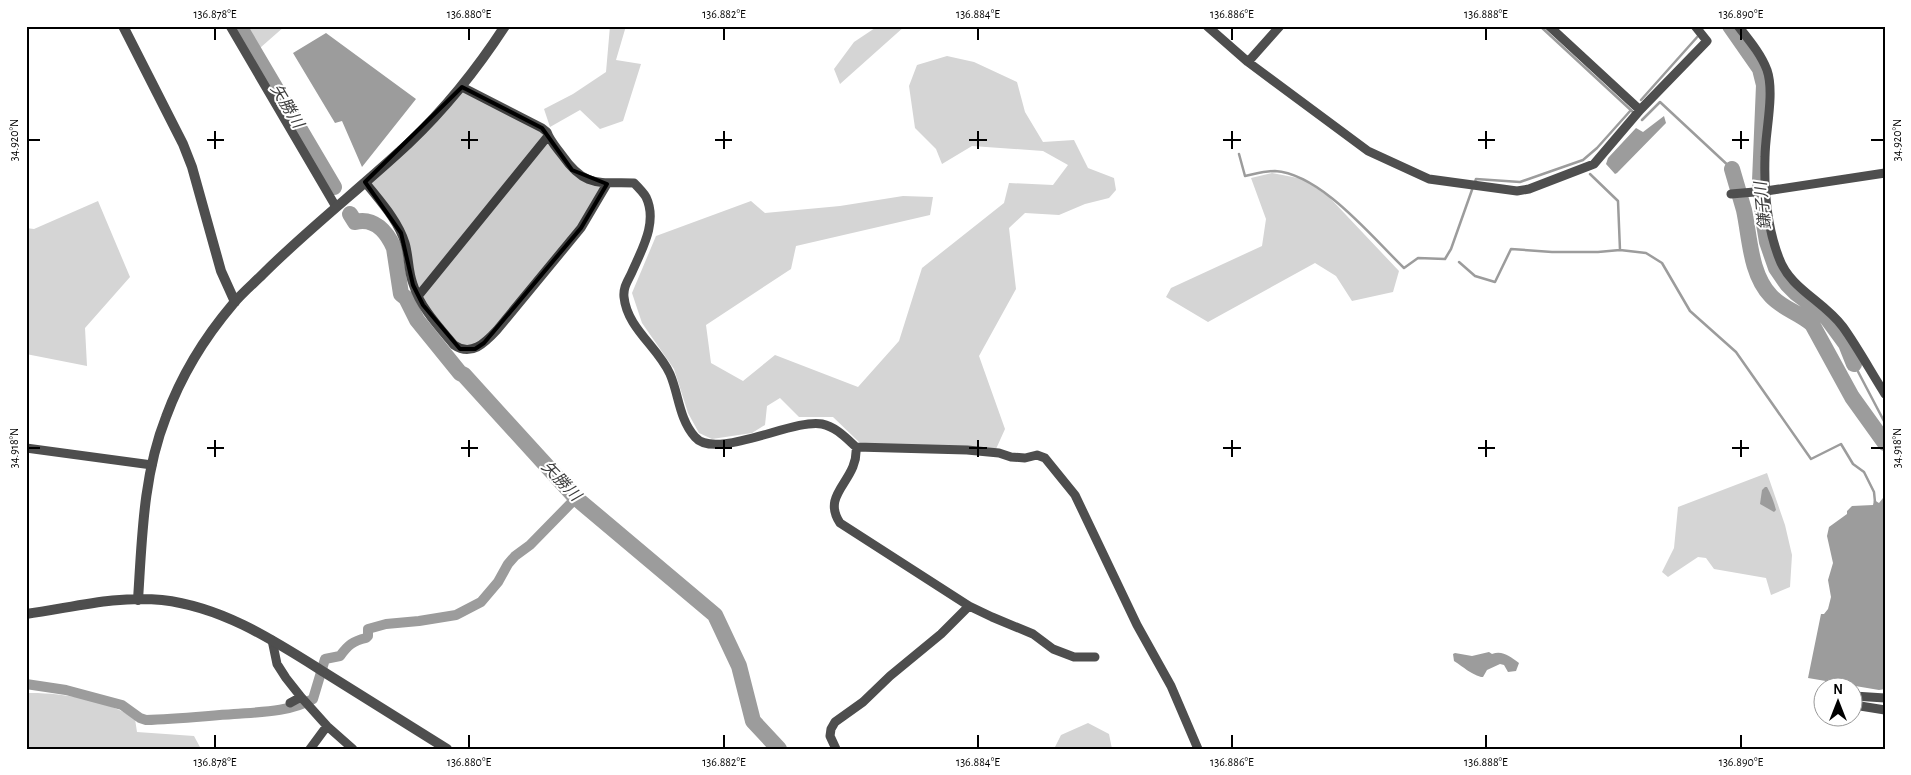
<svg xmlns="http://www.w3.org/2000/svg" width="1911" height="775" viewBox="0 0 1911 775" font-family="'Alegreya Sans','Noto Sans JP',sans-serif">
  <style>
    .green { fill: #d5d5d5 }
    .water { fill: #9c9c9c }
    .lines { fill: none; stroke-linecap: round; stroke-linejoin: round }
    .stream { stroke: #9c9c9c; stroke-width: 2.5 }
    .canal { stroke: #9c9c9c; stroke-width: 10 }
    .river { stroke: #9c9c9c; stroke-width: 16 }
    .minor { stroke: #4e4e4e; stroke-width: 9 }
    .tertiary { stroke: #4e4e4e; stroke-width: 10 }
    .marked { fill: #000; fill-opacity: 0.2; stroke: #000; stroke-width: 4; stroke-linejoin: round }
    .ticks { fill: none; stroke: #000; stroke-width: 2 }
    .labels { text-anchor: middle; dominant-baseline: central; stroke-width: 4; stroke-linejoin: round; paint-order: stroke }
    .water-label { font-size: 16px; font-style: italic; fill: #3d3d3d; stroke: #fff }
    .neatline { fill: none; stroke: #000; stroke-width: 2 }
    .ticks-label { font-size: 12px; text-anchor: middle; fill: #000 }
  </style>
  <rect width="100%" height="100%" fill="#fff"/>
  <path class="green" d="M 235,26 L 285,26 L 253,54 Z
    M 610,26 L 626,26 L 616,60 L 641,64 L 623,121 L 600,129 L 580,110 L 550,127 L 544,109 L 573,94 L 606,72 Z
    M 878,26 L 905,26 L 840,84 L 834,69 L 854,42 Z
    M 947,56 L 974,62 L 1017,82 L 1025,112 L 1043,142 L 1074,140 L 1088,168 L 1114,178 L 1116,190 L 1109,198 L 1085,204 L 1059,215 L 1025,213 L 1009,228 L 1016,289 L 979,356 L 1005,429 L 996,449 L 860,443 L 833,417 L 799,417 L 780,398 L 767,406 L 765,425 L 752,433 L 712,439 L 699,433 L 688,413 L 674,369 L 642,323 L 632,293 L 656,236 L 751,201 L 765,213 L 840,206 L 903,196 L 933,197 L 930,215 L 796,246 L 791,269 L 706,325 L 711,363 L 743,381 L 775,355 L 858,387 L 899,341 L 922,268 L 1004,203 L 1009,183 L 1053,185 L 1068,165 L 1043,151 L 972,146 L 942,164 L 936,149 L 915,128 L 909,86 L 917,65 Z
    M 1272,173 L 1303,179 L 1329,197 L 1399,271 L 1393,292 L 1352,301 L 1336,276 L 1315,263 L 1208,322 L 1166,297 L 1171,288 L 1262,246 L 1266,219 L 1251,178 Z
    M 98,201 L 130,277 L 85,328 L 87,366 L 26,354 L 26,228 L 34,229 Z
    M 1767,473 L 1785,525 L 1792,555 L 1790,587 L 1771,595 L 1766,578 L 1714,569 L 1706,558 L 1698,557 L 1668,577 L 1662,572 L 1674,548 L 1678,507 Z
    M 26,693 C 58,692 110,700 135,719 L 137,732 L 194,736 L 201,749 L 26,749 Z
    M 1088,723 L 1109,734 L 1112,749 L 1054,749 L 1061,735 Z"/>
  <path class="water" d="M 326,33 L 416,99 L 362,167 L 342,121 L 335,123 L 293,53 Z
    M 1664,116 L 1666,123 L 1617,173 L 1615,174 L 1606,164 L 1608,158 L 1636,128 L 1643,132 Z
    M 1765,487 L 1767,487 C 1771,494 1774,502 1776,510 L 1774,512 L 1760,504 L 1762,490 Z
    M 1883,498 L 1885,498 L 1885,689 L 1879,690 L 1808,678 L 1821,614 L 1824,614 L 1828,609 L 1831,597 L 1828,580 L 1833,563 L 1827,536 L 1829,527 L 1847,514 L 1847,511 L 1852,506 L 1873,505 L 1874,500 L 1879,503 Z
    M 1489,652 L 1492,654 C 1503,650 1510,657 1519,663 L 1516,671 L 1508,672 L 1504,665 L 1500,664 L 1487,670 L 1483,677 L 1481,677 C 1469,673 1465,668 1454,661 L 1453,654 L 1455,653 L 1472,656 Z"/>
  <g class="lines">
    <path class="stream" d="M 1540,26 L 1634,113
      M 1641,100 L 1699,35
      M 1642,120 L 1660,102 L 1732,169
      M 1239,154 L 1245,176 C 1255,174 1264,171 1275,171 C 1321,174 1372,237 1404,268 L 1418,258 L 1445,259 L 1451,249 L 1473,187
      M 1590,174 L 1618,201 L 1620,250 L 1646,253 L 1662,263 L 1690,311 L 1736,352 L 1811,459 L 1841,444 L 1853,464 L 1864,472 L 1874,492 L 1875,502
      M 1475,182 L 1476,179 L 1520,182 L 1583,160 L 1597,148 L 1631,110
      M 1459,262 L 1475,276 L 1495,282 L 1511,249 L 1552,252 L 1598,252 L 1620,250
      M 1854,364 L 1885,423"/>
    <path class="canal" d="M 26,684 L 66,690 L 122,705 L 140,718 L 146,720 C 176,719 205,716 234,714 C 261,712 289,712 313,699 L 325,659 L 340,656 C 348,645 353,641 366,638 L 368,636 L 368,629 L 386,624 L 419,621 L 456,615 L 481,602 L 498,582 L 508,564 L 515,556 L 530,545 L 576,498"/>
    <path class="river" d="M 239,26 L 334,187
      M 1730,26 L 1760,69 L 1764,85 L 1760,181 L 1763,218 L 1767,242 L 1776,268 L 1787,284 L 1796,293 L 1824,314 L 1846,344 L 1854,364
      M 1732,169 C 1736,183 1740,196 1744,210 C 1750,238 1750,274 1771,296 C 1783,309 1800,313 1812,324 L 1852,397 L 1885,443
      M 350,214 L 355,222 C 374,217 387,232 394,248 L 401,294 L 406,298 L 417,320 L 460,373 L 464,375 L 576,498 L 715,615 L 739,666 L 753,721 L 779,749"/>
    <path class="minor" d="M 230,26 L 336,207
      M 1207,26 L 1248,62 L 1368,151 L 1429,179 L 1517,191 L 1529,189 L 1594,164 L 1640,110 L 1707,41 L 1695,26
      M 1549,26 L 1640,110
      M 1738,26 C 1749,40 1761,54 1767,70 C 1775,93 1765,133 1765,157 C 1764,190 1767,227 1779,258 C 1790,289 1824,301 1843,327 C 1858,348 1871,372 1885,394
      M 1248,62 L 1280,26
      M 462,87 L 542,128 L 547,132 C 550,141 557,148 562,155 C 585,188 598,182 634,183 C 638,187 643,192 646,197 C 658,222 642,249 632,272 C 628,281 623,287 624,297 C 627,328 658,347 670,374 C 679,395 679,419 695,437 C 715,461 794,418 822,424 C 836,427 846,438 856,447 C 859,481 820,493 840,523 L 969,606 L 992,617 L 1033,634 L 1053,649 L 1074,657 L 1095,657
      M 365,182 C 379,200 398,220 405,243 C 409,256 408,271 413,284 C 420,307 439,327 454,345 C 471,357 485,343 497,330 L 581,228 L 607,184
      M 1731,194 L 1766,191 L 1885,173
      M 419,295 L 548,136
      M 856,447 L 967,450 L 999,453 L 1011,457 L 1025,458 L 1037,455 L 1045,458 L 1075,495 L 1137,625 L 1171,686 L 1198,749
      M 26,448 L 152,465
      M 272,640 L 277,664 L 286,678 L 301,697 L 290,703
      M 1854,696 L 1885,698
      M 301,697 L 327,726 L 353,749
      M 1854,705 L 1885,710
      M 310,749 L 327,726
      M 836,749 L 830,736 L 831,729 L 835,722 L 863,702 L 890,676 L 941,634 L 969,606"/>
    <path class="tertiary" d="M 123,26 L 183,144 L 192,167 L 221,271 L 235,302
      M 138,600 C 142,539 143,475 166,417 C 181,376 205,337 233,304 C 242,293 253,284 263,274 C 309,228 361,188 409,143 C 446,108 477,69 505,26
      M 26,614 C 71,608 116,595 162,600 C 224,607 276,642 327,674 C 367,699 407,724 447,749"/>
  </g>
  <path class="marked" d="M 462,87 L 542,128 L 572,170 L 607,184 L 581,228 L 484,343 L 475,349 L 460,349 L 423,305 L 413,285 L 401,233 L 365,182 Z"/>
  <path class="ticks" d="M 215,28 L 215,40M 469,28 L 469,40M 724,28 L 724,40M 978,28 L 978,40M 1232,28 L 1232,40M 1486,28 L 1486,40M 1741,28 L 1741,40M 215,131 L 215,149M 469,131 L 469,149M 724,131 L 724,149M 978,131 L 978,149M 1232,131 L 1232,149M 1486,131 L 1486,149M 1741,131 L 1741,149M 28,140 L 40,140M 207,140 L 224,140M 461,140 L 478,140M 715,140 L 732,140M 969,140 L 987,140M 1223,140 L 1241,140M 1478,140 L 1495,140M 1732,140 L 1749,140M 1871,140 L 1884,140M 215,440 L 215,457M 469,440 L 469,457M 724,440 L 724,457M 978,440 L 978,457M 1232,440 L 1232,457M 1486,440 L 1486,457M 1741,440 L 1741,457M 28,448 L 40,448M 207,448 L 224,448M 461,448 L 478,448M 715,448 L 732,448M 969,448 L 987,448M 1223,448 L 1241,448M 1478,448 L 1495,448M 1732,448 L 1749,448M 1871,448 L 1884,448M 215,735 L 215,748M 469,735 L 469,748M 724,735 L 724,748M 978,735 L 978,748M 1232,735 L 1232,748M 1486,735 L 1486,748M 1741,735 L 1741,748"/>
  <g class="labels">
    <g class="water-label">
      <text transform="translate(287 106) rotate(59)">矢勝川</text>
      <text transform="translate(1763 206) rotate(-96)">鎌子川</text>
      <text transform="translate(561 481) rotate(46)">矢勝川</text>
    </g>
  </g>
  <rect width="1911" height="775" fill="none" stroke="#ffffff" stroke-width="55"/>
  <g transform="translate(1838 702)"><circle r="24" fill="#ffffff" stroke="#999999"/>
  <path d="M0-4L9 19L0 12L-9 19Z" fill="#000000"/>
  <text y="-8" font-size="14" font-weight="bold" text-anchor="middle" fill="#000000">N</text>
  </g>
  <rect x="28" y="28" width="1856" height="720" class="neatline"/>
  <g class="ticks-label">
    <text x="215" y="18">136.878°E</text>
    <text x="469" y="18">136.880°E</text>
    <text x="724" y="18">136.882°E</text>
    <text x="978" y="18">136.884°E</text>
    <text x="1232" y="18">136.886°E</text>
    <text x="1486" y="18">136.888°E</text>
    <text x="1741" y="18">136.890°E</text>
    <text transform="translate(14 140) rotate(-90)" y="4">34.920°N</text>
    <text transform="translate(1897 140) rotate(-90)" y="4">34.920°N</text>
    <text transform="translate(14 448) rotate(-90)" y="4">34.918°N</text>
    <text transform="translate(1897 448) rotate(-90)" y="4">34.918°N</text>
    <text x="215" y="766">136.878°E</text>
    <text x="469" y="766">136.880°E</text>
    <text x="724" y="766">136.882°E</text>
    <text x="978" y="766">136.884°E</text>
    <text x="1232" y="766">136.886°E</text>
    <text x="1486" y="766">136.888°E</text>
    <text x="1741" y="766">136.890°E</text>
  </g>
</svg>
